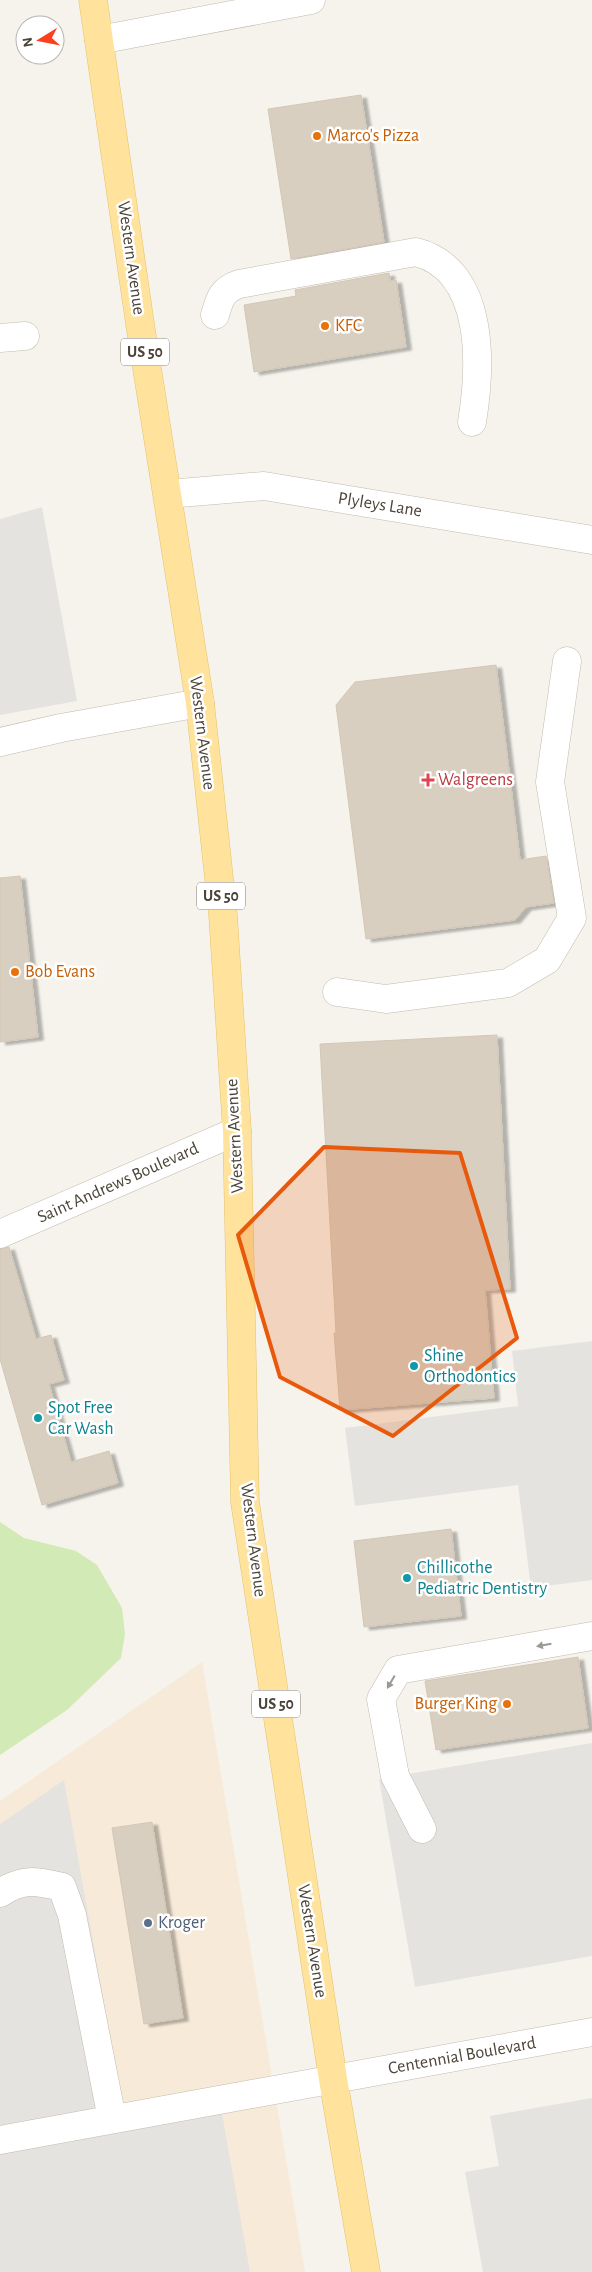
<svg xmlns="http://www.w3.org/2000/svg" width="592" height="2272" viewBox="0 0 592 2272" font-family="'Alegreya Sans',sans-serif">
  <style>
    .commercial { fill: #f7ead8 }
    .green { fill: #d2eab5 }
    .parking { fill: #e5e3e0 }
    .building { fill: #d8cfc1; stroke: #d3c7b4; filter: url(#shadow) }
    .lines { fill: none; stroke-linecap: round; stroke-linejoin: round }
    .minor-casing { stroke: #c2bbae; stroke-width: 29 }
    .major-casing { stroke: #e6c16a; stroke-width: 29 }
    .minor { stroke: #fff; stroke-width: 28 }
    .major { stroke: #ffe39c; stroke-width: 28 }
    .oneway { fill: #9c9892 }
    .marked { fill: #e8590c; fill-opacity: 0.2; stroke: #e8590c; stroke-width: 4; stroke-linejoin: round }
    .food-dot { fill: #e8710a; stroke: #fff; stroke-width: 2 }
    .health-dot { fill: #e0444e; stroke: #fff; stroke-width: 2 }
    .culture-dot { fill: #0f9aa8; stroke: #fff; stroke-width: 2 }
    .service-dot { fill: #5c6f8a; stroke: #fff; stroke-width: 2 }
    .labels { text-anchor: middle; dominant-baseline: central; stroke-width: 5; stroke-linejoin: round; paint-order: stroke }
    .shield { fill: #fff; stroke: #817c74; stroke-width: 1 }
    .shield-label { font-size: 16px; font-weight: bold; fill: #4b4439 }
    .food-label { font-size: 18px; fill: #c56008; stroke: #fff; text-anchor: start }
    .street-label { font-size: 18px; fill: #4b4439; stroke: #fff }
    .health-label { font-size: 18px; fill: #be3a42; stroke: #fff; text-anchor: start }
    .culture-label { font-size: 18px; fill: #0d838f; stroke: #fff; text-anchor: start }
    .service-label { font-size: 18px; fill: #4e5e75; stroke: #fff; text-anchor: start }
  </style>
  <defs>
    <filter id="shadow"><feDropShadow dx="5.5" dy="3" stdDeviation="1" flood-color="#0004"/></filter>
  </defs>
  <rect width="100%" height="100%" fill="#f6f3ec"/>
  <path class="commercial" d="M 202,1662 L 305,2272 L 0,2272 L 0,1801 Z"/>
  <path class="green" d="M 0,1522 L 24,1538 L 76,1551 L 97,1565 L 122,1608 L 125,1634 L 121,1658 L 67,1710 L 0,1755 Z"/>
  <path class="parking" d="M 42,507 L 77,701 L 0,715 L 0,519 Z
    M 592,1341 L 592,1580 L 531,1588 L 518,1485 L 355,1506 L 345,1428 L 518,1406 L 512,1351 Z
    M 592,1743 L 592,1956 L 415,1987 L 379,1779 Z
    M 64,1780 L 125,2119 L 220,2102 L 250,2272 L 0,2272 L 0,1824 Z
    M 592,2098 L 592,2272 L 483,2272 L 465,2172 L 499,2166 L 490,2116 Z"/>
  <path class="building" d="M 361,95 L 384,242 L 291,259 L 268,109 Z
    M 389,273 L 390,281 L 396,280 L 406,347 L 254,372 L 244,305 L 296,296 L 295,290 Z
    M 496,665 L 520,860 L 546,856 L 554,903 L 526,907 L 515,920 L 366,939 L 336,705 L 355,682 Z
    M 20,876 L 38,1037 L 0,1042 L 0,878 Z
    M 497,1035 L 510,1289 L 485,1290 L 494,1398 L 340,1410 L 334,1333 L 336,1333 L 320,1044 Z
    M 9,1247 L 36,1339 L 51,1335 L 64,1380 L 49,1384 L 71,1462 L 109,1451 L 118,1483 L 42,1505 L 0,1359 L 0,1249 Z
    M 451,1529 L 461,1616 L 364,1627 L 354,1541 Z
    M 578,1657 L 588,1728 L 436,1750 L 425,1681 Z
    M 152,1822 L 183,2018 L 144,2024 L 112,1828 Z"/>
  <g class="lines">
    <g class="minor-casing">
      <path id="minor" d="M 99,40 L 311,0
        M 215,315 C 220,298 222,290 239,284 L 416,252 C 486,270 481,367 472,422
        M 0,338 L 25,336
        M 168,494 L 264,486 L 592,540
        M 0,742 L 61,728 L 200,703
        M 337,992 L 386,999 L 508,983 L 547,960 L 572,918 L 550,782 L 567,661
        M 0,1234 L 237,1131
        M 422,1829 L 395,1776 L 381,1699 L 398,1670 L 592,1636
        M 0,1893 C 23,1878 36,1881 62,1887 L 72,1915 L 112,2119
        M 0,2140 L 592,2032"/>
    </g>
    <g class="major-casing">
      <path id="major" d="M 93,0 L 140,324 L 200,703 L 223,915 L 237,1131 L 245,1502 L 333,2079 L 366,2272"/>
    </g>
    <use href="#minor" class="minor"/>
    <use href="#major" class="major"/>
  </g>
  <defs><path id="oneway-solid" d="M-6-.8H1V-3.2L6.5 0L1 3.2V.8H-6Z" transform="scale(1.25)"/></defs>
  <g class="oneway">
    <use href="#oneway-solid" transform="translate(544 1645) rotate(170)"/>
    <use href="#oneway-solid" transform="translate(391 1682) rotate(120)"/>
  </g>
  <path class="marked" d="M 324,1147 L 460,1153 L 517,1338 L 393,1436 L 280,1377 L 238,1235 Z"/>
  <g class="food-dot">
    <circle cx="317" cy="136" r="5"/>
    <circle cx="325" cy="326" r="5"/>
    <circle cx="15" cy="972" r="5"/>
    <circle cx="507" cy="1704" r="5"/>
  </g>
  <path class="health-dot" d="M425.5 772.5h5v5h5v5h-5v5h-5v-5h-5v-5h5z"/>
  <g class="culture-dot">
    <circle cx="414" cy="1366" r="5"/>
    <circle cx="38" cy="1418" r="5"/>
    <circle cx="407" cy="1578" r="5"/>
  </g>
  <circle class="service-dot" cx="148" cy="1923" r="5"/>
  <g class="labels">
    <g class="shield">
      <rect x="121" y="338.5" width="48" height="27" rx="4"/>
      <rect x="197" y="882.5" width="48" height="27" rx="4"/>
      <rect x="252" y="1690.5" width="48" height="27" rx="4"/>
    </g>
    <g class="shield-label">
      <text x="145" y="352">US 50</text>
      <text x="221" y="896">US 50</text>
      <text x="276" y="1704">US 50</text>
    </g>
    <g class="food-label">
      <text x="327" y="136">Marco's Pizza</text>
      <text x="335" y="326">KFC</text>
      <text x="25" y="972">Bob Evans</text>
      <text x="497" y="1704" text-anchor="end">Burger King</text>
    </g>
    <g class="street-label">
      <text transform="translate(131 258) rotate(82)">Western Avenue</text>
      <text transform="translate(380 505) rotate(9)">Plyleys Lane</text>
      <text transform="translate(202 733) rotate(83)">Western Avenue</text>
      <text transform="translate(235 1136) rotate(-93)">Western Avenue</text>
      <text transform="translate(118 1183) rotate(-24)">Saint Andrews Boulevard</text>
      <text transform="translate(253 1540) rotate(83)">Western Avenue</text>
      <text transform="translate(312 1941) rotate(81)">Western Avenue</text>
      <text transform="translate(462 2056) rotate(-10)">Centennial Boulevard</text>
    </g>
    <g class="health-label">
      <text x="438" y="780">Walgreens</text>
    </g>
    <g class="culture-label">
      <text x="424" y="1356">Shine<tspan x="424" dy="21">Orthodontics</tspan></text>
      <text x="48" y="1408">Spot Free<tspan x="48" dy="21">Car Wash</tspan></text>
      <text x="417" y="1568">Chillicothe<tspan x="417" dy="21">Pediatric Dentistry</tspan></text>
    </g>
    <g class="service-label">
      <text x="158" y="1923">Kroger</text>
    </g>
  </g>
  <g transform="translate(40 40) rotate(260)"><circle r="24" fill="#ffffff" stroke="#b7b4b0"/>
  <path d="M0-4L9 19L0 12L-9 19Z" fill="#fc3f1d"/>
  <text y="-8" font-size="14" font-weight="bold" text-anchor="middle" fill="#4b4439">N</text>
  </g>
</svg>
